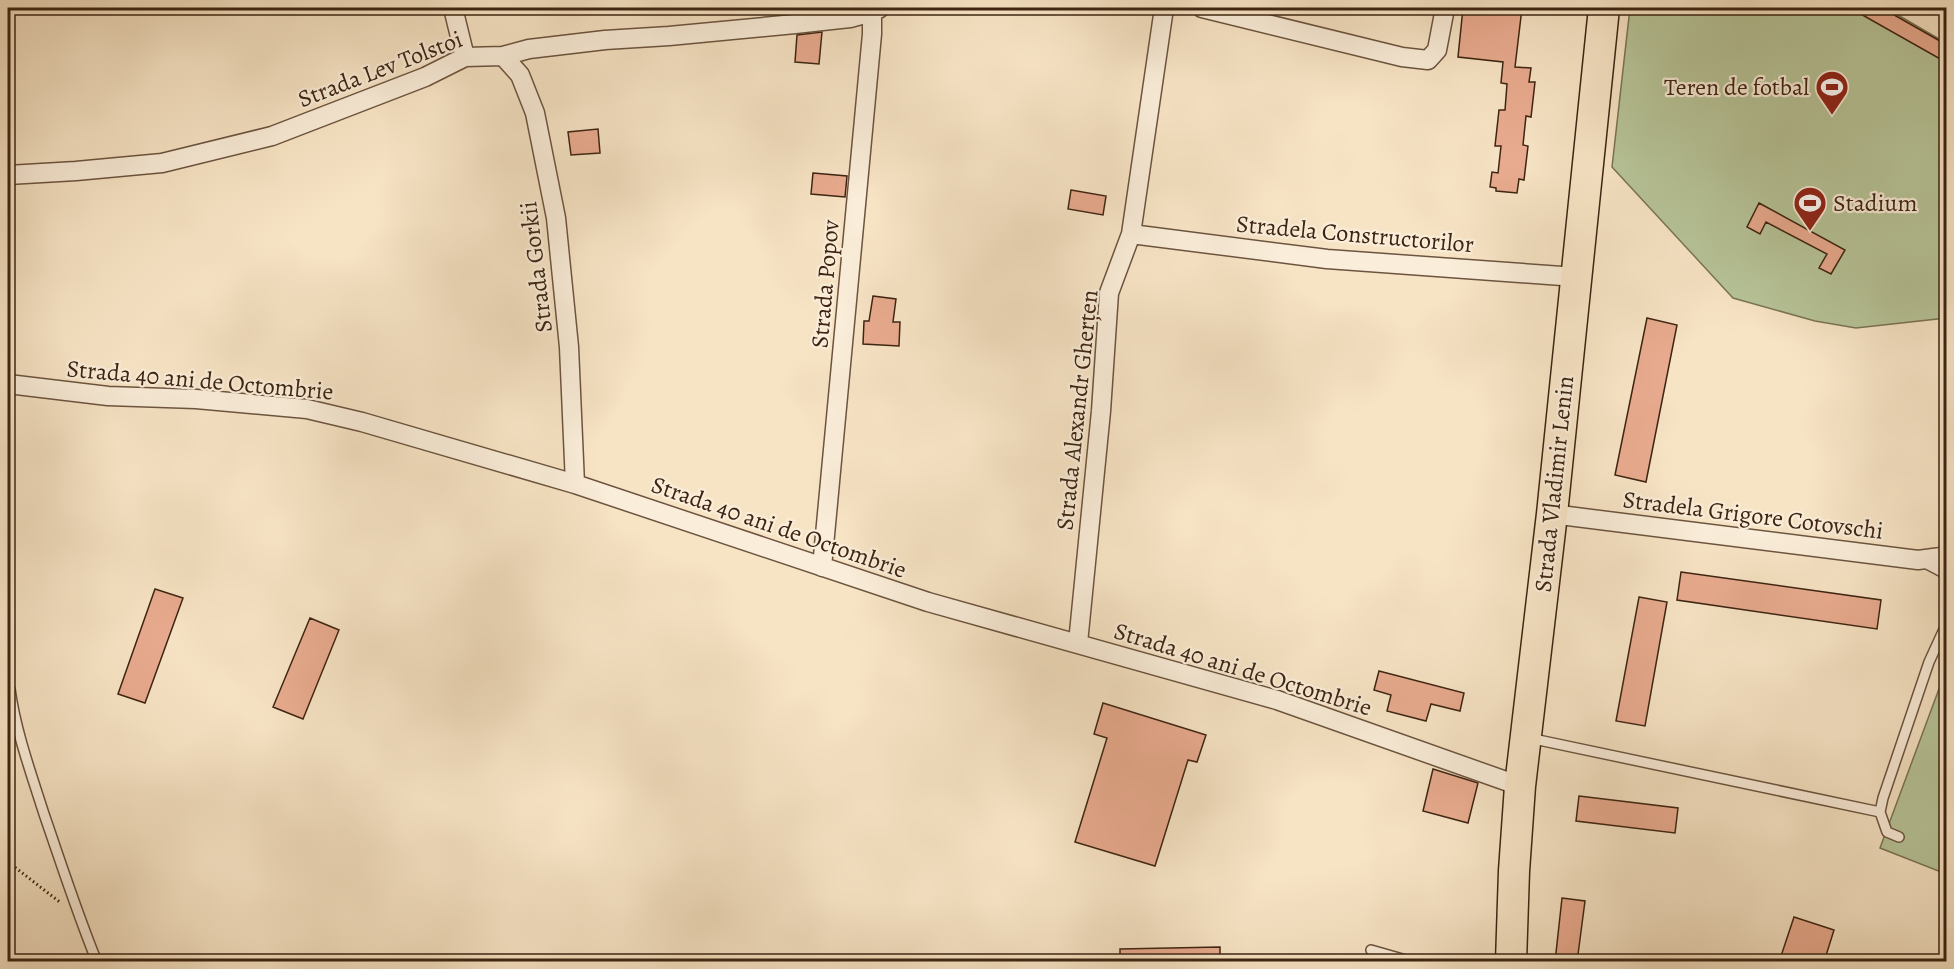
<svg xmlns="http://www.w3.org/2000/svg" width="1954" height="969" viewBox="0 0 1954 969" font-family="Alegreya,serif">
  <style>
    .green { fill: #b7c599; stroke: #7a7456; stroke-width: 1.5 }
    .building { fill: #e9ab8f; stroke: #3d2412; stroke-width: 1.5 }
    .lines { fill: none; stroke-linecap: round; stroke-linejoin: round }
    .lane-casing { stroke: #6c543f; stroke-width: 12 }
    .street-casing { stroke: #6c543f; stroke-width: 21 }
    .primary-casing { stroke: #3d2412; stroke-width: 33 }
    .path { stroke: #3d2412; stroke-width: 3; stroke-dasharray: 1.5 3; stroke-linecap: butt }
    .lane { stroke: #faedd9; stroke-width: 9 }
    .street { stroke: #faedd9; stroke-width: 18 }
    .primary { stroke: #f7e4c5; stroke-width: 30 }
    .labels { text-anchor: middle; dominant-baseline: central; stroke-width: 4.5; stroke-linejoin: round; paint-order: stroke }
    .street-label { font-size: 24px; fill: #3d2412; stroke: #faedd9 }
    .poi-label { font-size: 24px; fill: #3d2412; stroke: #faedd9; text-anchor: end }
  </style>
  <rect width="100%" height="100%" fill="#f7e4c5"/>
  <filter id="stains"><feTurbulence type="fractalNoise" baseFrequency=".00333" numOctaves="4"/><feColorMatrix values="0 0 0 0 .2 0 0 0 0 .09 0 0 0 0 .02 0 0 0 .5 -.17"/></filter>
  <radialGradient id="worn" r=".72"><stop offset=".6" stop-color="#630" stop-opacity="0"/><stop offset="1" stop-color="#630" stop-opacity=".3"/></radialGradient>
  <path class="green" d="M 1630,8 L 1886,8 L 1946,43 L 1946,318 L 1856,328 L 1815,321 L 1733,298 L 1612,167 Z
    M 1946,670 L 1946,874 L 1880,848 Z"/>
  <path class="building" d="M 1463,8 L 1522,8 L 1515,67 L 1531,68 L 1529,82 L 1535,82 L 1531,117 L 1526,116 L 1523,145 L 1528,146 L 1524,180 L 1519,179 L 1517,193 L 1496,191 L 1496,188 L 1490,187 L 1492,172 L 1498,173 L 1501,146 L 1495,146 L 1499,110 L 1505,110 L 1507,84 L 1501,83 L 1503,62 L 1458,57 Z
    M 1850,8 L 1882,8 L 1947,45 L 1947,53 L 1942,60 Z
    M 822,32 L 819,64 L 795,62 L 797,35 Z
    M 598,129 L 600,153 L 571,155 L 568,132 Z
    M 813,173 L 847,176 L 845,197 L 811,194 Z
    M 1071,190 L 1106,196 L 1103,215 L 1068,209 Z
    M 1759,203 L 1845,250 L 1831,274 L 1819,268 L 1827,254 L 1766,222 L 1760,234 L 1747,227 Z
    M 873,296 L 896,299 L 893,322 L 900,322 L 899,346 L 863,344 L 864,321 L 869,321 Z
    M 1647,318 L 1677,325 L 1646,482 L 1615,475 Z
    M 1681,572 L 1881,600 L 1877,629 L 1677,600 Z
    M 155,589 L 183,598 L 145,703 L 118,694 Z
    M 1639,597 L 1667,602 L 1645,726 L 1616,721 Z
    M 310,618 L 339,630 L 303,719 L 273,707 Z
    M 1379,671 L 1464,693 L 1460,711 L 1431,704 L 1426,721 L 1387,711 L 1391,695 L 1374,690 Z
    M 1103,703 L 1206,735 L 1197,762 L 1188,760 L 1155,866 L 1075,842 L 1107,738 L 1094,734 Z
    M 1433,769 L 1478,783 L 1468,823 L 1423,811 Z
    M 1579,796 L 1678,808 L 1675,833 L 1576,821 Z
    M 1562,898 L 1585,901 L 1577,962 L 1555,962 Z
    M 1794,917 L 1834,930 L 1824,962 L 1779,962 Z
    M 1220,947 L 1220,962 L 1120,962 L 1120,949 Z"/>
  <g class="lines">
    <g class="lane-casing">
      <path id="lane" d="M 1923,562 L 1942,572 L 1946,578
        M 10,689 C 16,732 31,773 44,814 C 61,863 77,913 97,962
        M 1529,738 L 1880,812
        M 1899,837 L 1887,832 L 1880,812 L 1883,798 L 1929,662 L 1946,625
        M 1371,950 L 1413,962"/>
    </g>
    <g class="street-casing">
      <path id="street" d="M 453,8 L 465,57
        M 1202,8 L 1402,57 L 1428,60 L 1437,50 L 1445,8
        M 503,56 L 520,75 L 535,113 L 556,218 L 569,347 L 575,484
        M 8,175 L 76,171 L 162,163 L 272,136 L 425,77 L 465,57 L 503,56 L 529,49 L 605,40 L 669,36 L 795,24 L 850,18 L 872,12 L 880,8
        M 1131,234 L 1327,259 L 1576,277
        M 8,384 L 108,396 L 196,399 L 307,409 L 362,422 L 575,484 L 928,602 L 1277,700 L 1520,786
        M 1552,514 L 1918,560 L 1941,557 L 1946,554
        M 822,567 L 872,34 L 872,12 L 867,8
        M 1078,643 L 1101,411 L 1109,293 L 1131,234 L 1164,8"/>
    </g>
    <g class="primary-casing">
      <path id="primary" d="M 1511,962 L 1514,871 L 1520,786 L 1552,514 L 1604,8"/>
    </g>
    <path class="path" d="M 8,862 L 61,903"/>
    <use href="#lane" class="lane"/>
    <use href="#street" class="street"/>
    <use href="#primary" class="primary"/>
  </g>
  <defs>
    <g id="stadium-pin" transform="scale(1.725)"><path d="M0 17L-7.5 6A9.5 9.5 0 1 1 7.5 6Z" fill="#8f2418" stroke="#faedd9"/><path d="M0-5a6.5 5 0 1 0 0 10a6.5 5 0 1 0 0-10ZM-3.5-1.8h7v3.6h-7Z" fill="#fff"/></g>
  </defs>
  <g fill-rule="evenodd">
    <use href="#stadium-pin" x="1832" y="87"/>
    <use href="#stadium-pin" x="1810" y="203"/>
  </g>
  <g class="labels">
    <g class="street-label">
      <text transform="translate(380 69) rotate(-21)">Strada Lev Tolstoi</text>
      <text transform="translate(1355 234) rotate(5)">Stradela Constructorilor</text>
      <text transform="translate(536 267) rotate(-97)">Strada Gorkii</text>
      <text transform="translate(825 284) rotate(-85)">Strada Popov</text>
      <text transform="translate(200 380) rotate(5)">Strada 40 ani de Octombrie</text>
      <text transform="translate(1077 410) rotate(-84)">Strada Alexandr Gherțen</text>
      <text transform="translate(1554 484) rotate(-84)">Strada Vladimir Lenin</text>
      <text transform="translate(1753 515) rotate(7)">Stradela Grigore Cotovschi</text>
      <text transform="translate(779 527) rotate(19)">Strada 40 ani de Octombrie</text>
      <text transform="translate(1243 669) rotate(17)">Strada 40 ani de Octombrie</text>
    </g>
    <g class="poi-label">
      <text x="1809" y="87">Teren de fotbal</text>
      <text x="1833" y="203" text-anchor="start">Stadium</text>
    </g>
  </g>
  <rect width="1954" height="969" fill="none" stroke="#f7e4c5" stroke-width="30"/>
  <rect x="9" y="9" width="1936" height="951" fill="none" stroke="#3d2412" stroke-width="3"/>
  <rect x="15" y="15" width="1924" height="939" fill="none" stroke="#3d2412" stroke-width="1.5"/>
  <rect width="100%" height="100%" filter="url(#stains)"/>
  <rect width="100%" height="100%" fill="url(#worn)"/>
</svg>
